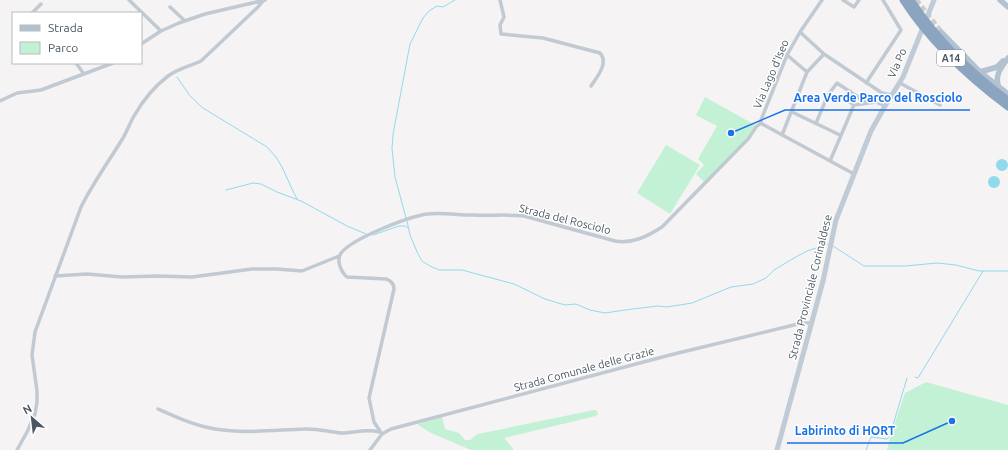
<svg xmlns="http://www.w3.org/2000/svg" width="1008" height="450" viewBox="0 0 1008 450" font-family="Ubuntu,sans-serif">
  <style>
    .green { fill: #c3f1d5 }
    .water { fill: #90daee }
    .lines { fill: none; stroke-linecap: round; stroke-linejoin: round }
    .stream { stroke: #90daee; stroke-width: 1 }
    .primary-tunnel { stroke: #caccce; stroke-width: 5.5; stroke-dasharray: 5.5 3; stroke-linecap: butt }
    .street { stroke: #c1cad2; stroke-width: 3.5 }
    .secondary { stroke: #c1cbd6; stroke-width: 5 }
    .primary { stroke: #b3c2d1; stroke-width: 5.5 }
    .highway { stroke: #8ba5c1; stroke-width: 7 }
    .labels { text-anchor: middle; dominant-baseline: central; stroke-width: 3; stroke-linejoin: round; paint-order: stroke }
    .shield { fill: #fff; stroke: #808990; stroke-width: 1 }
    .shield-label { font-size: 10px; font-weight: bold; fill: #4a5661 }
    .street-label { font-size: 11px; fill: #4a5661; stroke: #fff }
    .leader { fill: none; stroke: #1a73e8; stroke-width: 1.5 }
    .callout-dot { fill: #1a73e8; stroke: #fff; stroke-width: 1.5 }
    .callout-label { font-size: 12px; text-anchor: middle; font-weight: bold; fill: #1a73e8; stroke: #fff; stroke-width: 3; stroke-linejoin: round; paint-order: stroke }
  </style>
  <rect width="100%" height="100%" fill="#f5f3f3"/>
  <path class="green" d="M 705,97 L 755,125 L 744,141 L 704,182 L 696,174 L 704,165 L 698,159 L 717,126 L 696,115 Z
    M 666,145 L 700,165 L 670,214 L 637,193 Z
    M 926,382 L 1008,405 L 1008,450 L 887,450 L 890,437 L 905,393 Z
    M 594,410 L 597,411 L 598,414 L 596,416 L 504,438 L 514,450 L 471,450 L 429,432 L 417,424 L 442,417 L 445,429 L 459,433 L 465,440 L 470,440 L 478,434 Z"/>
  <path class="water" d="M996 165a6 6 0 1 1 12 0a6 6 0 1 1-12 0Z
    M988 182a6 6 0 1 1 12 0a6 6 0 1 1-12 0Z"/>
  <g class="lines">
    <path class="stream" d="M 177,77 L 190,96 L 203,108 L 267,147 L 276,157 L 282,167 L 293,191 L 297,199
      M 226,190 L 253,183 L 261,184 L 277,192 L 301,201 L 347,226 L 366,234
      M 406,218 L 395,177 L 392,149 L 393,134 L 410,44 L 423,18 L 429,11 L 437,6 L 443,7 L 455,0
      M 407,221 L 410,235 L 418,254 L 422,261 L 430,266 L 439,270 L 462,270 L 514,284 L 545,299 L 565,305 L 576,304 L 590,310 L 605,313 L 632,309 L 658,306 L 667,307 L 692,303 L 731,287 L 753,284 L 766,278 L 774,270 L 794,258 L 807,251 L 828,244
      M 373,235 L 399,226 L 405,226 L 408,228
      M 833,246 L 864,266 L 905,266 L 937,263 L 956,265 L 979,271 L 1008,271
      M 915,377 L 918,378 L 983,271
      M 866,450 L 871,437 L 887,439 L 890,435 L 907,378"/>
    <path class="primary-tunnel" d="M 916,0 L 941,32"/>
    <path class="street" d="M 129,0 L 161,31
      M 500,0 L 504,17 L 500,25 L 501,34 L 543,38 L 600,53 C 609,63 597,77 591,86
      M 843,0 L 854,7 L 859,0
      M 170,7 L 185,21
      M 32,13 L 41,4
      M 800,32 L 824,54 L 882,93
      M 141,44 L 161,31 L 179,23 L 205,14 L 265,0
      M 787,55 L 807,72
      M 76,63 L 84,74
      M 866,83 L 901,30 L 883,0
      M 900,83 L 940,105
      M 850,91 L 845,99 L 854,105
      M 0,101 L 17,93 L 41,90 L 113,63
      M 887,102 L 882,93 L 892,95
      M 854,105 L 876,102 L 885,106
      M 792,112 L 840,135
      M 761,123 L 761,120 L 787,55 L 800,32 L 822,0
      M 761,123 L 764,125 L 854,174
      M 816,123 L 828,95 L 837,83 L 867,103
      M 782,135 L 807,72 L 824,54
      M 830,161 L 854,105
      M 55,276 L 87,274 L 122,277 L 157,276 L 192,277 L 252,269 L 277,269 L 302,271 L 339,256
      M 158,409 C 176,417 195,426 215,429 C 245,434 275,430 304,429 C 316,428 329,432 341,433 C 356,433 363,428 380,432
      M 382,434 L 374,422 L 369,398 L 394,289 C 394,284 392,281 386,279 L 347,277 C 341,272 336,260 341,253 C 353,238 408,217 427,214 C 442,212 457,215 473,215 C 490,216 507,214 524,216 L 615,241 C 633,244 648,236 662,227 L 748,139 L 756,127 L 761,123
      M 17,450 L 27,432 L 35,414 L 37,402 L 37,391 L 32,355 L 35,332 L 81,207 C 93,183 109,161 123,138 C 127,131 130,123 134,116 C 142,102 155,86 168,76 C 177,69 190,66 201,61 L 258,7 L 263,1
      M 370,450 L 382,434 L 391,429 L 670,355 L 802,323 L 811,323"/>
    <path class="secondary" d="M 777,450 L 823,281 L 836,220 L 871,131 L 885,106 L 903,77 L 934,0"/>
    <path class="primary" d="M 1000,0 L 1008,7
      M 941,32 L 980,72 L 1008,94
      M 980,72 L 997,67 L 1003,61
      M 999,88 C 994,75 1001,68 1008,58"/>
    <path class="highway" d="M 903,0 C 930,42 968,77 1008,107
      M 911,0 C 937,39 970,72 1008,100"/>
  </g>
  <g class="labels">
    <rect class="shield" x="937" y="50" width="28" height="16" rx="3"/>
    <g class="shield-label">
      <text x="951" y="58">A14</text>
    </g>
    <g class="street-label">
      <text transform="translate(897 63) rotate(-66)">Via Po</text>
      <text transform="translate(771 74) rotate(-67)">Via Lago d'Iseo</text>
      <text transform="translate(565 219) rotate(14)">Strada del Rosciolo</text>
      <text transform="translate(810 287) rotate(-76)">Strada Provinciale Corinaldese</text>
      <text transform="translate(584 369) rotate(-15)">Strada Comunale delle Grazie</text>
    </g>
  </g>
  <path class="leader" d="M731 133L785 110H970M952 421L903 443H787"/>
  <g class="callout-dot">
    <circle cx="731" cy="133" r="4"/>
    <circle cx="952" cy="421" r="4"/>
  </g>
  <g class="callout-label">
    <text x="878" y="102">Area Verde Parco del Rosciolo</text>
    <text x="845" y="435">Labirinto di HORT</text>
  </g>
  <rect x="12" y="12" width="130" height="52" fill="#ffffff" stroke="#b7bbc0"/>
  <rect x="20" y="25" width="20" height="6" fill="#b3c2d1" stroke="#b7bbc0"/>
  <text x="48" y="32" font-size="12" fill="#4a5661">Strada</text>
  <rect x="20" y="42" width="20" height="12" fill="#c3f1d5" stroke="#b7bbc0"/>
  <text x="48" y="52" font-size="12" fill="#4a5661">Parco</text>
  <g transform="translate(32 418) rotate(332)" stroke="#ffffff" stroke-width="3" paint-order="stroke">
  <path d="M0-3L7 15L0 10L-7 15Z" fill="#4a5661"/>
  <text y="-6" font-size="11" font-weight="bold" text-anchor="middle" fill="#4a5661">N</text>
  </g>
</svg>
